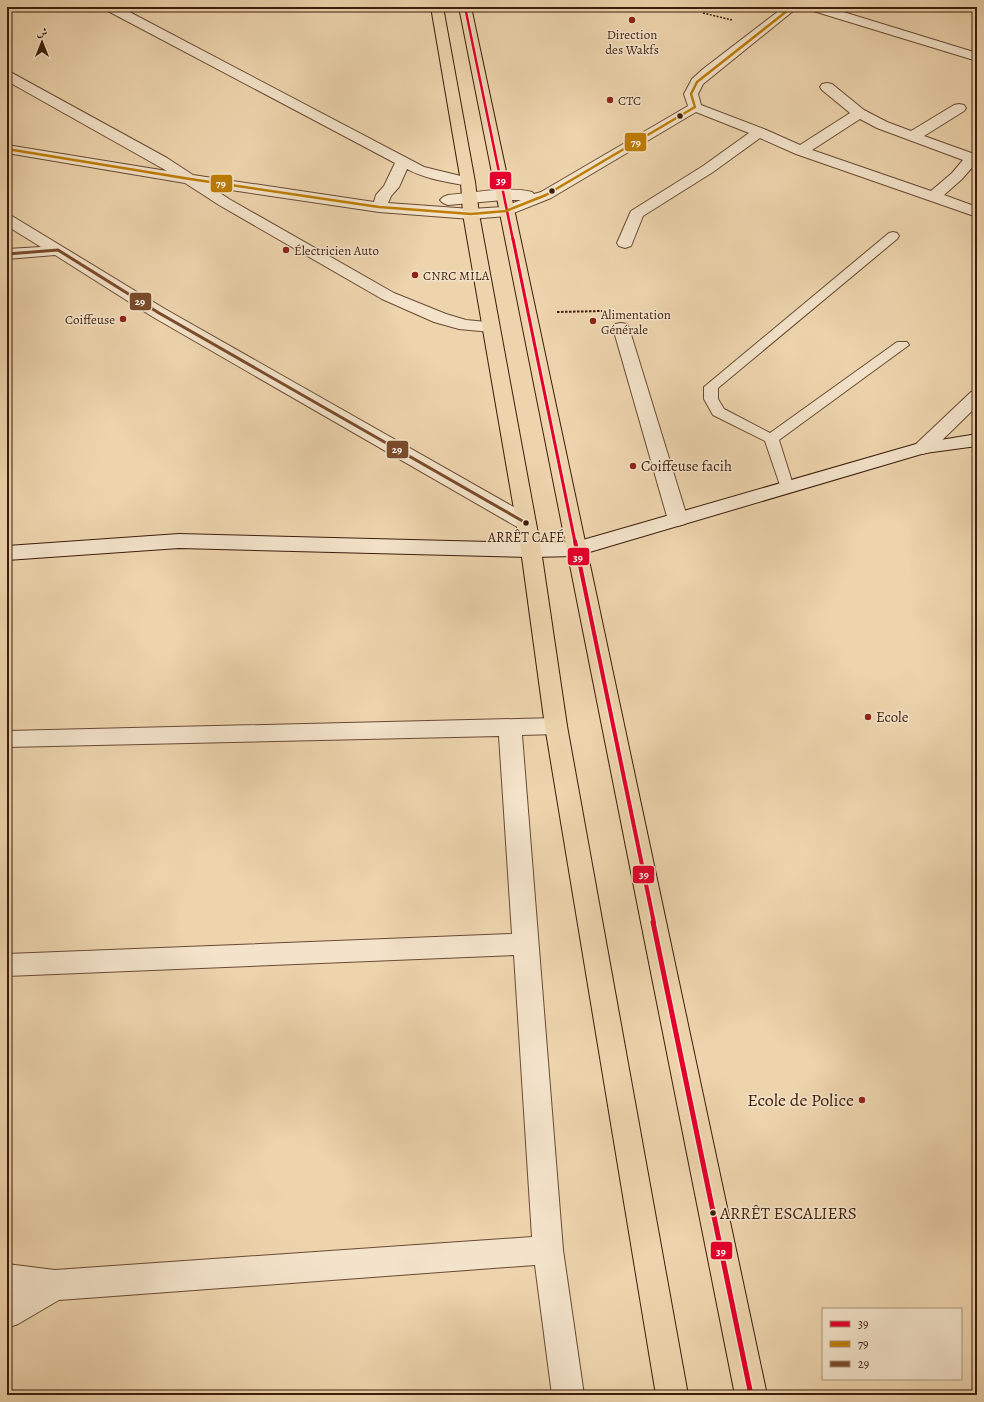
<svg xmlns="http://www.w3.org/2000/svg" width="984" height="1402" viewBox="0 0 984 1402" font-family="Alegreya,Amiri,serif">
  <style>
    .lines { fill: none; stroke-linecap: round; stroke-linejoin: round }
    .lane-casing { stroke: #694b33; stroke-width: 2 }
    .street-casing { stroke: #694b33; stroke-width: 2 }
    .secondary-casing { stroke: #3d1d0a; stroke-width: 2 }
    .primary-casing { stroke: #3d1d0a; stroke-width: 2 }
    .path-far1 { stroke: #3d1d0a; stroke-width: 1.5; stroke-dasharray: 2 1.5; stroke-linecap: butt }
    .path { stroke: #3d1d0a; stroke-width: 2; stroke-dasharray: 2.5 1.5; stroke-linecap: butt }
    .lane { fill: #f3e3ca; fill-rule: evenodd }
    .street { fill: #f3e3ca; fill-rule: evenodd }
    .secondary { fill: #f3e3ca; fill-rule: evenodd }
    .primary { fill: #edd4ad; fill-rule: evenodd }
    .bus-1-far3-casing { stroke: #f3e3ca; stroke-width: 4.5 }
    .bus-1-far2-casing { stroke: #f3e3ca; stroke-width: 5.5 }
    .bus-1-far1-casing { stroke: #f3e3ca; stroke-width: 7 }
    .bus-1-casing { stroke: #f3e3ca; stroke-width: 8 }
    .bus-2-casing { stroke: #f3e3ca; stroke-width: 4.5 }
    .bus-3-casing { stroke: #f3e3ca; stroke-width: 5.5 }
    .bus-1-far3 { stroke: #e4002b; stroke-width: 2.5 }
    .bus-1-far2 { stroke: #e4002b; stroke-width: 3 }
    .bus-1-far1 { stroke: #e4002b; stroke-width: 4 }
    .bus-1 { stroke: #e4002b; stroke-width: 5 }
    .bus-2 { stroke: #bf7d03; stroke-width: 2.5 }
    .bus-3 { stroke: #7a4b2a; stroke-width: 3 }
    .poi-dot { fill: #8f2418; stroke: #f3e3ca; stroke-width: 1.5 }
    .bus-dot { fill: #3d1d0a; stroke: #f3e3ca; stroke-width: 1.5 }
    .labels { text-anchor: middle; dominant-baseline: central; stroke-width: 3; stroke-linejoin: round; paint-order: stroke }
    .far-poi-label { font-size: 13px; fill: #3d1d0a; stroke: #f3e3ca; text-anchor: start }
    .bus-label { font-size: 14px; fill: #3d1d0a; stroke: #f3e3ca }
    .poi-label { font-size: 15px; fill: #3d1d0a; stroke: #f3e3ca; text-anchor: start }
    .near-bus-label { font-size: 17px; fill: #3d1d0a; stroke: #f3e3ca; text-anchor: start }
    .near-poi-label { font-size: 18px; fill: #3d1d0a; stroke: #f3e3ca; text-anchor: end }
    .line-badge { stroke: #f3e3ca; stroke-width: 1.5 }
    .badge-label { font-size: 11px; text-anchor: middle; font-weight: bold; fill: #fff }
  </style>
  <rect width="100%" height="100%" fill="#edd4ad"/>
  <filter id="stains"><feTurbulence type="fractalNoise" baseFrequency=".005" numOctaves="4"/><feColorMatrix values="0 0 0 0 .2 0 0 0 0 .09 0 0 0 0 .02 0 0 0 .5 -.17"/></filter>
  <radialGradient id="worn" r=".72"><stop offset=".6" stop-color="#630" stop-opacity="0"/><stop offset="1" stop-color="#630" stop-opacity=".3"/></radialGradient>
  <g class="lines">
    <g class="lane-casing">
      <path id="lane" d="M 893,232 L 897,233 L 899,236 L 897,239 L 718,388 L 718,399 L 724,409 L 770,433 L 897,342 L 907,342 L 909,345 L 779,440 L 794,488 L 792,491 L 787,493 L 782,491 L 765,441 L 713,415 L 704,399 L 704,387 L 889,233 Z"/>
    </g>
    <g class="street-casing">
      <path id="street" d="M 104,7 L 120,7 L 424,167 L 473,179 L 475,182 L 473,185 L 468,186 C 448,182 425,179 407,169 L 399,187 L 391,196 L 388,203 L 471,209 L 503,207 L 521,200 L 503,200 L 448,205 L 443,203 L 440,200 L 443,197 L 448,195 C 473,193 508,186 532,192 L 534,194 L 541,192 L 688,106 L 684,94 L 692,79 L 703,69 L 784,7 L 798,7 L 703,84 L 698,94 L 701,105 L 764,129 L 800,145 L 850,113 L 822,90 L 820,87 L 822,84 L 827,83 L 832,84 L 864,110 L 887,122 L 911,131 L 954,105 L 959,104 L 964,105 L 966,108 L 964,111 L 924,136 L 977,155 L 977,164 L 975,164 L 962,179 L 944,195 L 977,207 L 977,217 L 796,154 L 760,138 L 713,172 L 643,216 L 631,246 L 625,248 L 619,246 L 617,243 L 631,211 L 703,166 L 749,133 L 696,112 L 551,198 L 506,216 L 471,219 L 379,212 L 211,187 L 229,199 L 394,293 L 446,314 L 466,320 L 497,323 L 499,327 L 497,331 L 491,332 L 459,329 L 434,322 L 382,299 L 219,205 L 185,183 L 7,153 L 7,145 L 167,171 L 7,81 L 7,72 L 12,73 L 167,158 L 193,175 L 374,202 L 376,195 L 384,186 L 395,163 L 106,10 ZM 860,119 L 877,128 L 963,160 L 952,173 L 931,191 L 812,150 Z
        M 808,7 L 827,7 L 977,53 L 977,61 L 810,10 Z
        M 7,214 L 12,216 L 165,309 L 533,518 L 536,523 L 533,528 L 526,529 L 519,528 L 153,317 L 55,255 L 7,259 L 7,249 L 41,247 L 7,226 Z
        M 621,323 L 627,324 L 629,328 L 688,520 L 685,524 L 678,526 L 671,524 L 668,520 L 613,328 L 615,324 Z
        M 977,391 L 977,406 L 930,452 L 923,454 L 916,452 L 914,448 L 916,444 L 971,392 Z
        M 556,718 L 564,720 L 567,726 L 564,732 L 556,734 L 522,735 L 563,1250 L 584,1395 L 552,1395 L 535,1265 L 59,1300 L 18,1324 L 7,1328 L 7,1296 L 10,1294 L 7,1294 L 7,1264 L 55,1270 L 532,1237 L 514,955 L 7,976 L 7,954 L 512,934 L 499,736 L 7,747 L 7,731 Z"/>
    </g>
    <g class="secondary-casing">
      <path id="secondary" d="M 977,434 L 977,446 L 925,453 L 576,556 L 531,557 L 179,548 L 7,560 L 7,546 L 179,534 L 531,543 L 576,542 L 916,444 Z"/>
    </g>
    <g class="primary-casing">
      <path id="primary" d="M 431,7 L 443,7 L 475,182 L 479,214 L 541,550 L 567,726 L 688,1395 L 656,1395 L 545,726 L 521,550 L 463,214 L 461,182 Z
        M 459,7 L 471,7 L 767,1395 L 735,1395 Z"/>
    </g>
    <path class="path-far1" d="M 703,13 L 732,20"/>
    <path class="path" d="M 557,312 L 602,311"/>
    <use href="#lane" class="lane"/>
    <use href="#street" class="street"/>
    <use href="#secondary" class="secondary"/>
    <use href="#primary" class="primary"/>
    <g class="bus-1-far3-casing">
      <path id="bus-1-far3" d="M 465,7 L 513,240"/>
    </g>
    <g class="bus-1-far2-casing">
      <path id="bus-1-far2" d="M 513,239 L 575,542"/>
    </g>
    <g class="bus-1-far1-casing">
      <path id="bus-1-far1" d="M 575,541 L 654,923"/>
    </g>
    <g class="bus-1-casing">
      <path id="bus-1" d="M 653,922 L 751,1395"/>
    </g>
    <g class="bus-2-casing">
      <path id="bus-2" d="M 7,149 L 190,179 L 379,207 L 471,214 L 506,211 L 546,195 L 695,107 L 691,94 L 697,82 L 792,7"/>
    </g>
    <g class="bus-3-casing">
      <path id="bus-3" d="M 7,254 L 58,250 L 159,313 L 526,523"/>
    </g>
    <use href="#bus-1-far3" class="bus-1-far3"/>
    <use href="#bus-1-far2" class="bus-1-far2"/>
    <use href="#bus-1-far1" class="bus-1-far1"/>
    <use href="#bus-1" class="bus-1"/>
    <use href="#bus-2" class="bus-2"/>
    <use href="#bus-3" class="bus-3"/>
  </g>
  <g class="poi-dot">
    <circle cx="632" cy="20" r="4"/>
    <circle cx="610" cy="100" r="4"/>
    <circle cx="286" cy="250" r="4"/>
    <circle cx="415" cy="275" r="4"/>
    <circle cx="123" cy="319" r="4"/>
    <circle cx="593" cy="321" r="4"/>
    <circle cx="633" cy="466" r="4"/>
    <circle cx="868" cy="717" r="4"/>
    <circle cx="862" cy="1100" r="4"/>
  </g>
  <g class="bus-dot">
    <circle cx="680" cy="116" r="3.5"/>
    <circle cx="552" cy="191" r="3.5"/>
    <circle cx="526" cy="523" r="3.5"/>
    <circle cx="713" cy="1213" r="3.5"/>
  </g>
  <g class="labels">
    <g class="far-poi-label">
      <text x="632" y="34" text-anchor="middle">Direction<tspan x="632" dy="15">des Wakfs</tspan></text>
      <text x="618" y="100">CTC</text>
      <text x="294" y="250">Électricien Auto</text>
      <text x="423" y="275">CNRC MILA</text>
      <text x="601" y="314">Alimentation<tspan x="601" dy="15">Générale</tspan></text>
      <text x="115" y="319" text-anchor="end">Coiffeuse</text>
    </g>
    <g class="bus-label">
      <text x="526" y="537">ARRÊT CAFÉ</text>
    </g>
    <g class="poi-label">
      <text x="641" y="466">Coiffeuse facih</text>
      <text x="876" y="717">Ecole</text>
    </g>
    <g class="near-bus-label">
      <text x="720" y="1213">ARRÊT ESCALIERS</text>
    </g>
    <g class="near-poi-label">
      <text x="854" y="1100">Ecole de Police</text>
    </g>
  </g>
  <g class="line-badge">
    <rect x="624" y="132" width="23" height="20" rx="4" fill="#bf7d03"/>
    <rect x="489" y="171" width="23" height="19" rx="4" fill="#e4002b"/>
    <rect x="210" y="174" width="23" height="19" rx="4" fill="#bf7d03"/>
    <rect x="129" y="292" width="23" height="19" rx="4" fill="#7a4b2a"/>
    <rect x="386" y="440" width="23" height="19" rx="4" fill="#7a4b2a"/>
    <rect x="567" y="547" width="23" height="19" rx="4" fill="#e4002b"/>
    <rect x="632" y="865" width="23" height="19" rx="4" fill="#e4002b"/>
    <rect x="710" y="1241" width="23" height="19" rx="4" fill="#e4002b"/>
  </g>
  <g class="badge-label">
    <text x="636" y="146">79</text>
    <text x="501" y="184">39</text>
    <text x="221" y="187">79</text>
    <text x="140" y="305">29</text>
    <text x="397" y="453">29</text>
    <text x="578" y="561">39</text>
    <text x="644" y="878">39</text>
    <text x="721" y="1255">39</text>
  </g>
  <rect width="984" height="1402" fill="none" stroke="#edd4ad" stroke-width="24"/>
  <rect x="8" y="8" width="968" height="1386" fill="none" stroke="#3d1d0a" stroke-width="2"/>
  <rect x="12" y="12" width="960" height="1378" fill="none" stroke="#3d1d0a"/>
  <rect x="822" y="1308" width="140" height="72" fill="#f3e3ca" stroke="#aa947d"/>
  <rect x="830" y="1321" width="20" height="6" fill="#e4002b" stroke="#aa947d"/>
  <text x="858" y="1328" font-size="12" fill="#3d1d0a">39</text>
  <rect x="830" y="1341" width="20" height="6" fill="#bf7d03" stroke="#aa947d"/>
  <text x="858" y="1348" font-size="12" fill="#3d1d0a">79</text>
  <rect x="830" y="1361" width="20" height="6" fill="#7a4b2a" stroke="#aa947d"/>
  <text x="858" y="1368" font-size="12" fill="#3d1d0a">29</text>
  <g transform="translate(42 42)" stroke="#f3e3ca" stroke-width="3" paint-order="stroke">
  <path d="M0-3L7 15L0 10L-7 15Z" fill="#3d1d0a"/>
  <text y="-6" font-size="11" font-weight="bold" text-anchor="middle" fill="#3d1d0a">ش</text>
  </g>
  <rect width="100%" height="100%" filter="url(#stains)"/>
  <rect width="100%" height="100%" fill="url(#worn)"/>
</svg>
